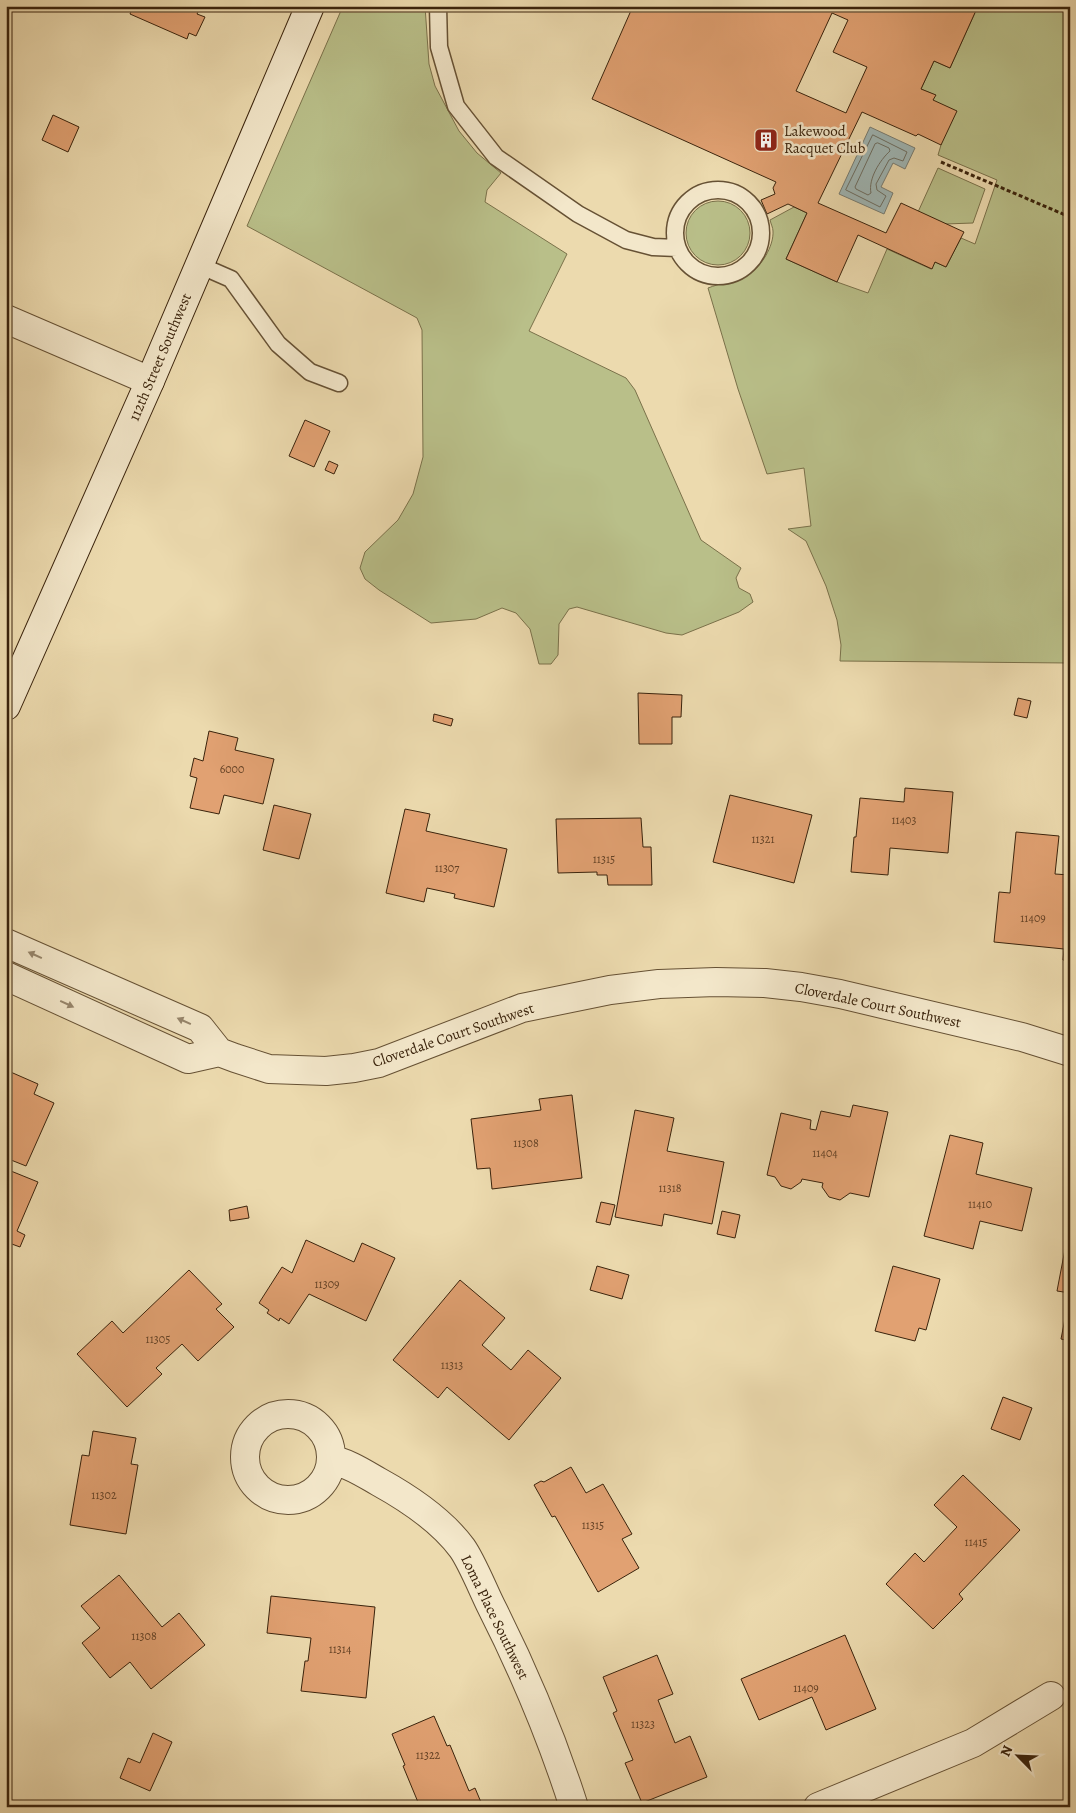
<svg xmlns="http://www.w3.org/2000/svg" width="1076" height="1813" viewBox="0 0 1076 1813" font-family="Alegreya,serif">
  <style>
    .green { fill: #b9bf89; stroke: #7a714a }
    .water { fill: #9fb7b6; stroke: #777c72 }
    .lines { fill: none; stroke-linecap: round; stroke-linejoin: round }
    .shore { stroke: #6c6d61; stroke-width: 1 }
    .building { fill: #e1a172; stroke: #3a230c; fill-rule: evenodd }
    .lane-casing { stroke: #665134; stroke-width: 19 }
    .street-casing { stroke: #665134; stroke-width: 30 }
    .secondary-casing { stroke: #3a230c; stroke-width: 30 }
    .path { stroke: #3a230c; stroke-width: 3; stroke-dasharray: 4 2.5; stroke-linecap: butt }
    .lane { stroke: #f3e7ca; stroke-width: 16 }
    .street { stroke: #f3e7ca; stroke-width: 28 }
    .secondary { stroke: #f3e7ca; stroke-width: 28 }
    .oneway { fill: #96856b }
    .labels { text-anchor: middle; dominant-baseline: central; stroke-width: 5; stroke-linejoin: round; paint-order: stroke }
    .number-label { font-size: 12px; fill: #644226 }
    .poi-label { font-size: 15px; fill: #3a230c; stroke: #f3e7ca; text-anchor: start }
    .street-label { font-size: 15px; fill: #3a230c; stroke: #f3e7ca }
  </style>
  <rect width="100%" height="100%" fill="#ecdaae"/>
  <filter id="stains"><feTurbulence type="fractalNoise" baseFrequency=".004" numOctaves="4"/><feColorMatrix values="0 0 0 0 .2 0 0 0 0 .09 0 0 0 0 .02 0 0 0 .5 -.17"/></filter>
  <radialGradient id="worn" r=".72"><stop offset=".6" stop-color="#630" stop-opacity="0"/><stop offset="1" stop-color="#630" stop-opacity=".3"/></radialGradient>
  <path class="green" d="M 343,6 L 425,6 L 429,64 L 435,86 L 459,131 L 477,153 L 501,173 L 487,190 L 485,202 L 567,254 L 529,331 L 626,378 L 635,390 L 701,540 L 741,568 L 736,578 L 739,588 L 750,594 L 753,602 L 739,612 L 682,635 L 666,633 L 577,607 L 569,609 L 559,624 L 558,655 L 551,664 L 539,664 L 530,629 L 516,613 L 502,608 L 476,619 L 431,623 L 379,590 L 365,579 L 360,568 L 365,552 L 398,520 L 413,494 L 423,457 L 422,330 L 417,318 L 406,312 L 247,226 Z
    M 978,6 L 1070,6 L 1070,663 L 840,661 L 841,645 L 837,620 L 826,586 L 806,541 L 788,529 L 811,526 L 804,468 L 767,474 L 738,389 L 708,288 C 718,284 741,279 749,274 C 761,267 774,246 773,231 C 773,228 771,224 770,220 L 794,207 L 807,213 L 786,259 L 837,282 L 868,293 L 887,249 L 931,269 L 935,262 L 946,267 L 961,238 L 975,244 L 997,180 L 938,155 L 941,145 L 933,100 L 935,95 L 921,89 L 934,61 L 950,68 Z
    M 938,168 L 985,189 L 973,223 L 945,224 L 918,212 Z
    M686 233a32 32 0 1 1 64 0a32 32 0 1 1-64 0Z"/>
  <path class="water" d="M 870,127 L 915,148 L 905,169 L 893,163 L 881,187 L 893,193 L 884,214 L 839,194 Z"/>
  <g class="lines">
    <path class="shore" d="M 873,135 L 907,152 L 903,161 L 894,158 L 889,160 L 876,184 L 877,190 L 886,196 L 880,207 L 846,190 Z
      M 878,143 L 889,148 L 890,151 C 880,160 868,179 871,193 L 868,195 L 856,189 L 855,187 L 875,144 Z"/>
  </g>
  <path class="building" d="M 133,6 L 201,6 L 197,14 L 205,17 L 196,36 L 189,33 L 187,39 L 130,14 Z
    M 633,6 L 978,6 L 950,68 L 934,61 L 921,89 L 936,95 L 933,100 L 957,111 L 941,145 L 918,134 L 916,136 L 862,112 L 818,203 L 886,233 L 901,203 L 964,232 L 946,267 L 935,262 L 932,269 L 858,235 L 837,282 L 786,259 L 807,213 L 788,204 L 767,214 L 761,200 L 775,194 L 773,188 L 776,182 L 592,99 ZM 832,13 L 848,20 L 833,52 L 867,67 L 846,113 L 796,91 Z
    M 53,115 L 79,127 L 68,152 L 42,140 Z
    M 305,420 L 330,431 L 314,467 L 289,456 Z
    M 329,461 L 338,465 L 334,474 L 325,470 Z
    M 638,693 L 682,695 L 681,717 L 672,717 L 672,744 L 639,744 Z
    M 1018,698 L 1031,701 L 1027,718 L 1014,715 Z
    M 434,714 L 453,719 L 451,726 L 433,721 Z
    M 209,731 L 238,738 L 235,750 L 274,759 L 263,804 L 224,795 L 219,814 L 190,808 L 197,778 L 190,776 L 194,758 L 203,761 Z
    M 905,788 L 953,792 L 948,853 L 890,848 L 888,875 L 851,872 L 854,837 L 856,837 L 860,798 L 904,802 Z
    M 730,795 L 812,815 L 794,883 L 713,862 Z
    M 274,805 L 311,814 L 299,859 L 263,850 Z
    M 405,809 L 430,814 L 426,831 L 507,849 L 494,907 L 454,898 L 455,894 L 427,888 L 424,902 L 386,893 Z
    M 641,818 L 643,847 L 651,847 L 652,885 L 608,885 L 607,875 L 597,875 L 597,872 L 558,873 L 556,819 Z
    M 1016,832 L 1059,836 L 1055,874 L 1070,875 L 1070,961 L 1063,960 L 1064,949 L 994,942 L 999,892 L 1010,893 Z
    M 6,1070 L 38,1084 L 34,1094 L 54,1103 L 26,1166 L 6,1158 Z
    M 572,1095 L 582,1178 L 492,1189 L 490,1168 L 477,1169 L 471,1119 L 541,1110 L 539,1099 Z
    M 853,1105 L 888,1112 L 869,1197 L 850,1193 L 840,1200 L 829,1197 L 822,1187 L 823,1183 L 802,1179 L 801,1182 L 791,1189 L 781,1186 L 775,1177 L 767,1175 L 781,1113 L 811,1120 L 810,1129 L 816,1130 L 821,1111 L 850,1117 Z
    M 635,1110 L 674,1118 L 667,1151 L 724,1162 L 712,1224 L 664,1214 L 662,1226 L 615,1217 Z
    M 950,1135 L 983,1143 L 976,1174 L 1032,1188 L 1022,1231 L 980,1221 L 973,1249 L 924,1236 Z
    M 6,1169 L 38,1182 L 17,1231 L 25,1235 L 20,1247 L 9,1243 L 6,1248 Z
    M 601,1202 L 615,1205 L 610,1225 L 596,1222 Z
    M 247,1206 L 249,1218 L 230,1221 L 229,1210 Z
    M 722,1211 L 740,1215 L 735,1238 L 717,1234 Z
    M 306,1240 L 354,1262 L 362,1243 L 395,1258 L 366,1321 L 309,1294 L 289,1324 L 280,1318 L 279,1321 L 267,1313 L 269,1310 L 259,1303 L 282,1267 L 292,1273 Z
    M 1066,1244 L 1070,1244 L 1070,1341 L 1061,1339 L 1070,1293 L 1057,1291 Z
    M 597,1266 L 629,1275 L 622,1299 L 590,1290 Z
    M 893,1266 L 940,1279 L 926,1330 L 919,1328 L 915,1341 L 875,1331 Z
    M 189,1270 L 222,1304 L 216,1309 L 234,1327 L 198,1361 L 182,1344 L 156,1368 L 162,1374 L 127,1407 L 77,1354 L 112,1321 L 123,1333 Z
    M 460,1280 L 505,1318 L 482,1345 L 511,1370 L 528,1350 L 561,1378 L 509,1440 L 447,1387 L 438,1398 L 393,1360 Z
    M 1003,1397 L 1032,1408 L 1020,1440 L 991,1429 Z
    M 93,1431 L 136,1438 L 131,1464 L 138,1465 L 126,1534 L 70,1525 L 82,1455 L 89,1456 Z
    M 571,1467 L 586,1493 L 603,1484 L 632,1534 L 622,1539 L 639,1568 L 598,1592 L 555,1516 L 552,1517 L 534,1485 L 541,1481 L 544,1482 Z
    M 963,1475 L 1020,1530 L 959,1594 L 963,1599 L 933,1629 L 886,1584 L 915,1553 L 924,1562 L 957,1527 L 934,1505 Z
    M 119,1575 L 162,1627 L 179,1613 L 205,1645 L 151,1689 L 130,1662 L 110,1678 L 82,1643 L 100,1628 L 81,1606 Z
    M 271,1596 L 375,1607 L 366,1698 L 301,1691 L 305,1661 L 308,1661 L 311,1638 L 267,1633 Z
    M 845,1635 L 876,1709 L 826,1730 L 812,1697 L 759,1720 L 741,1679 Z
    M 657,1655 L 673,1694 L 658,1700 L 675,1743 L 690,1736 L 707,1777 L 642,1803 L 625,1763 L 633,1760 L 613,1713 L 617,1711 L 603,1677 Z
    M 434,1716 L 447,1746 L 450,1745 L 469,1791 L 475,1788 L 483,1807 L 420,1807 L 403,1766 L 405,1765 L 392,1734 Z
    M 153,1733 L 172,1742 L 150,1791 L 120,1778 L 128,1758 L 140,1763 Z"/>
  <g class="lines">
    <g class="lane-casing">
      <path id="lane" d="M 438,6 L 439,47 L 456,106 L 496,157 L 578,214 L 626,240 L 653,247 L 677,248
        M675 233a43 43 0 1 1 86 0a43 43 0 1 1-86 0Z
        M 199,265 L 231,279 L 278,344 L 310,372 L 339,383"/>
    </g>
    <g class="street-casing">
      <path id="street" d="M 6,319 L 150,381
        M 6,943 L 200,1028 L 219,1052 L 235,1058 L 269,1069 L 326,1071 L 354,1068 L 379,1063 L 522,1008 L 610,990 L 659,984 L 716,982 L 765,983 L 801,987 L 840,994 L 1022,1037 L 1070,1052
        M 6,976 L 188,1059 L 219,1052
        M245 1457a43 43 0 1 1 86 0a43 43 0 1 1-86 0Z
        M 331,1460 C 347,1462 365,1474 379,1482 C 408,1498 442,1521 462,1548 C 472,1562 483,1590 491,1606 C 524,1671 552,1738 574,1807
        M 818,1807 L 973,1743 L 1051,1696"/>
    </g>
    <g class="secondary-casing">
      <path id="secondary" d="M 6,706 L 150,381 L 310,6"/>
    </g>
    <path class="path" d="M 941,162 L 1070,217"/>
    <use href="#lane" class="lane"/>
    <use href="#street" class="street"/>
    <use href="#secondary" class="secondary"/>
  </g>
  <defs><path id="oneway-solid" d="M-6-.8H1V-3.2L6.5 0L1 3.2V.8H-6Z" transform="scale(1.25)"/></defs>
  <g class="oneway">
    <use href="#oneway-solid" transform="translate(35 955) rotate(-156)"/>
    <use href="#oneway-solid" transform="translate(67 1004) rotate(25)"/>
    <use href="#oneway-solid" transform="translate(184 1021) rotate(-156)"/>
  </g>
  <defs>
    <g id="building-square" transform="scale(1.25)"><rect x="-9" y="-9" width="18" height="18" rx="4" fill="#8f2418" stroke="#f3e7ca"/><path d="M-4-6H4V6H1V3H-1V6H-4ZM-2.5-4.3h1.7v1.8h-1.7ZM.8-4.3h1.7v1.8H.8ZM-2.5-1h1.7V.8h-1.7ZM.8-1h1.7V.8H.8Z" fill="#fff"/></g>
  </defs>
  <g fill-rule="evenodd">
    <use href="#building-square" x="766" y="140"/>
  </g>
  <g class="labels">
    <g class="number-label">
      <text x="232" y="769">6000</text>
      <text x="904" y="820">11403</text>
      <text x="763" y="839">11321</text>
      <text x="604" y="859">11315</text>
      <text x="447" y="868">11307</text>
      <text x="1033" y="918">11409</text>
      <text x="526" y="1143">11308</text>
      <text x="825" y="1153">11404</text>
      <text x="670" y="1188">11318</text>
      <text x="980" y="1204">11410</text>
      <text x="327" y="1284">11309</text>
      <text x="158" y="1339">11305</text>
      <text x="452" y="1365">11313</text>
      <text x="104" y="1495">11302</text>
      <text x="593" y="1525">11315</text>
      <text x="976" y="1542">11415</text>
      <text x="144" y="1636">11308</text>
      <text x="340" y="1649">11314</text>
      <text x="806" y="1688">11409</text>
      <text x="643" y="1724">11323</text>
      <text x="428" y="1755">11322</text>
    </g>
    <g class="poi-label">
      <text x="784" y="131">Lakewood<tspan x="784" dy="17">Racquet Club</tspan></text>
    </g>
    <g class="street-label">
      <text transform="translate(160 357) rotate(-67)">112th Street Southwest</text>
      <text transform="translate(878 1005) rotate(12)">Cloverdale Court Southwest</text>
      <text transform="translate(453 1035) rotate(-19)">Cloverdale Court Southwest</text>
      <text transform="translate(495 1617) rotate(64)">Loma Place Southwest</text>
    </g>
  </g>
  <rect width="1076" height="1813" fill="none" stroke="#ecdaae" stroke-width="25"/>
  <rect x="8" y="8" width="1061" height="1798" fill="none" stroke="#3a230c" stroke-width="2.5"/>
  <rect x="12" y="12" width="1051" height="1788" fill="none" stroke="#3a230c"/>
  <g transform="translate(1018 1756) rotate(294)" stroke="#f3e7ca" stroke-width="4" paint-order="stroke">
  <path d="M0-4L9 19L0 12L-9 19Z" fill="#3a230c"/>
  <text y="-8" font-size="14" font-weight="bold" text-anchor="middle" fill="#3a230c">N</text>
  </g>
  <rect width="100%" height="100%" filter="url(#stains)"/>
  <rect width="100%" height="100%" fill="url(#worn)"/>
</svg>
